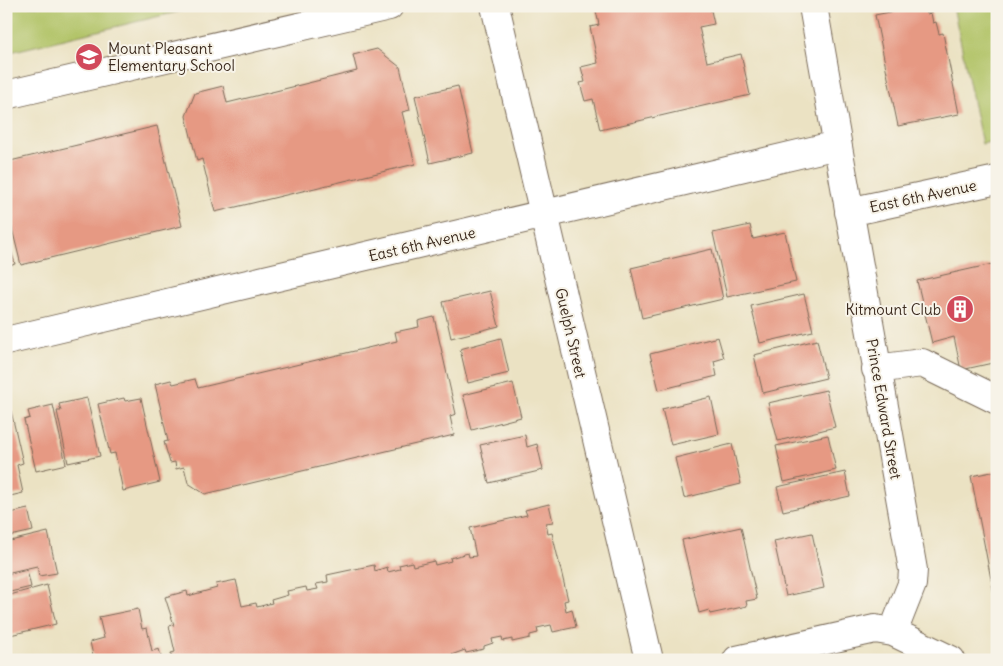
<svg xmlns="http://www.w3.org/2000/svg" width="1003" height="666" viewBox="0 0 1003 666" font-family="Delius,sans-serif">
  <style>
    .green { fill: #b1c366; stroke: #767642 }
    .building { fill: #e69983 }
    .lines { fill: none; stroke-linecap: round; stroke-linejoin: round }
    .minor-casing { stroke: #796a58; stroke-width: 30 }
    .minor { stroke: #fff; stroke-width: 28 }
    .labels { text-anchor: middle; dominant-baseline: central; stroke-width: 4; stroke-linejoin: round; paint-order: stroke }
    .poi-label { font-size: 15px; fill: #3b2a1e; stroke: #f7f3e8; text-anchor: start }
    .street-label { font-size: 15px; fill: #3b2a1e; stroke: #f7f3e8 }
  </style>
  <rect width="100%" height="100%" fill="#f7f3e8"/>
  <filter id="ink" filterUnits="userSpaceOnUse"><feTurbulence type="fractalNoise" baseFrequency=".02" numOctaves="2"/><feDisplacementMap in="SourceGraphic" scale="10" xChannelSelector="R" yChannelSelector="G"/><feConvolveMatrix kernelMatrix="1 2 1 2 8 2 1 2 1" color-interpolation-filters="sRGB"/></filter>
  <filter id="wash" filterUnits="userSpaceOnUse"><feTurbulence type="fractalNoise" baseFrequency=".0096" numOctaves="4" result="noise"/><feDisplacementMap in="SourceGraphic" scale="20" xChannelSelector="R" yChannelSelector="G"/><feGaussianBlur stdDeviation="1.12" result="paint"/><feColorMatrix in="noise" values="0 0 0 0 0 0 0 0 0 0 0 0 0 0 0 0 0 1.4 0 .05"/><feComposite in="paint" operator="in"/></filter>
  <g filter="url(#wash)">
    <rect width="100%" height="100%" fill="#ebe2c3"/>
    <path class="green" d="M 6,6 L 202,6 L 6,53 Z
      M 953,6 L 997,6 L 997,140 L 982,144 Z"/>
    <g id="blocks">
      <path class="building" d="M 595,6 L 710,6 L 714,24 L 699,27 L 707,62 L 741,54 L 750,95 L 600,130 L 593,99 L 585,101 L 580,83 L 585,82 L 581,67 L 598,63 L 590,27 L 599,25 Z
        M 920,6 L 925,6 L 927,14 L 931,13 L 933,23 L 936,22 L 939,34 L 943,33 L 959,114 L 898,126 L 875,15 Z
        M 377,49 L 400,67 L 410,110 L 402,112 L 415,164 L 215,212 L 202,159 L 197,161 L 186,116 L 195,93 L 223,86 L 227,103 L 357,71 L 353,55 Z
        M 458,86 L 473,153 L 430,163 L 415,96 Z
        M 157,126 L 182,226 L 21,265 L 6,204 L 6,162 Z
        M 750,225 L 753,239 L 785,232 L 796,282 L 727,297 L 713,233 Z
        M 6,233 L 15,264 L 6,266 Z
        M 712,249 L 723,299 L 642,318 L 631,268 Z
        M 997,263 L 997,362 L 961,370 L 954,337 L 932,343 L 917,281 Z
        M 490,291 L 499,326 L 451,338 L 443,302 Z
        M 804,294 L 813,331 L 760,343 L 751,306 Z
        M 434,317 L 456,414 L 450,416 L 454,435 L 205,494 L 188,483 L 184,467 L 176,469 L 175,462 L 170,463 L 164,442 L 168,441 L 155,384 L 171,380 L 173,384 L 195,379 L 198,388 L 397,341 L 395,332 L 419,327 L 418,321 Z
        M 718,337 L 724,358 L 714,361 L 717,376 L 659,390 L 650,354 Z
        M 501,338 L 509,373 L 468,383 L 460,349 Z
        M 817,340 L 826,378 L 763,393 L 754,355 Z
        M 513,383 L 521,417 L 472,430 L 463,395 Z
        M 826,390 L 835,427 L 778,441 L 768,403 Z
        M 711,397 L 719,434 L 671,445 L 662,409 Z
        M 87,398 L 100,456 L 68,463 L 57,411 L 61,411 L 59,404 Z
        M 124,398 L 125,401 L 141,398 L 160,482 L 123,491 L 115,453 L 110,454 L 98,404 Z
        M 53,405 L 66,464 L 36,471 L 24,420 L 30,418 L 28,411 Z
        M 11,411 L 23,463 L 17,465 L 23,493 L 6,497 L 6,413 Z
        M 525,435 L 527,447 L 537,444 L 543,470 L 489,483 L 480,445 Z
        M 828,435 L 836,470 L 784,482 L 776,446 Z
        M 732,444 L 741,484 L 684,498 L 675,458 Z
        M 997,471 L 997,605 L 996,605 L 971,476 Z
        M 845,472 L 850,496 L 783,511 L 777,487 Z
        M 549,504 L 553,522 L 546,523 L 548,534 L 552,533 L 568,600 L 564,601 L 566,611 L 572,609 L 576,627 L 553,632 L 551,625 L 537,628 L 538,633 L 530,635 L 530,638 L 512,642 L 512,639 L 503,641 L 502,637 L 492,639 L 493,643 L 484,646 L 484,649 L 466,653 L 465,650 L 437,660 L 172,660 L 171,653 L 175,652 L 169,626 L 174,625 L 165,597 L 187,591 L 188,596 L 217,588 L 216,584 L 236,580 L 242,606 L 256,603 L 257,607 L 272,603 L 271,600 L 288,595 L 287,591 L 306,587 L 307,591 L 318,589 L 316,584 L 328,582 L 327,575 L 374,565 L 375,571 L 387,567 L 388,572 L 400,569 L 399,565 L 412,562 L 413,566 L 434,561 L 435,565 L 451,561 L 450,558 L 468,553 L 469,557 L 476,556 L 470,528 L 527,515 L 525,510 Z
        M 28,509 L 33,531 L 6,537 L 6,514 Z
        M 741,527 L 757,599 L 746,601 L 747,606 L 710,614 L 709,610 L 699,613 L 682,540 Z
        M 48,532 L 57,573 L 39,576 L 37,566 L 6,573 L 6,542 Z
        M 812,533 L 824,588 L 786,596 L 774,541 Z
        M 27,570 L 31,587 L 6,593 L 6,575 Z
        M 47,585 L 56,624 L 6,636 L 6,596 Z
        M 138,609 L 142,629 L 147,628 L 152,651 L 159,649 L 162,660 L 94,660 L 90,642 L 104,638 L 99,617 Z"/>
    </g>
  </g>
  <g filter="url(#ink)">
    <use href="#blocks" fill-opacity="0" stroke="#796a58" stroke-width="1"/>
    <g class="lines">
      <g class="minor-casing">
        <path id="minor" d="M 495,6 L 649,660
          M 813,6 L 913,570 L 912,584 L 893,632
          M 6,95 L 389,6
          M 849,212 L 997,180
          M 6,341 L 837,145
          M 876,369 L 922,363 L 997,400
          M 737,660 L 875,629 L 893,632 L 951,660"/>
      </g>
      <use href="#minor" class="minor"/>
    </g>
  </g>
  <defs>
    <g id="school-disc" transform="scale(1.4375)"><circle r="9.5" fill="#d1495b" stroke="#f7f3e8"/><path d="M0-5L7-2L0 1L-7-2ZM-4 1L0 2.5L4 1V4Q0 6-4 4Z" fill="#fff"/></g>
    <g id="building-disc" transform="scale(1.4375)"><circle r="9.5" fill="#d1495b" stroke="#f7f3e8"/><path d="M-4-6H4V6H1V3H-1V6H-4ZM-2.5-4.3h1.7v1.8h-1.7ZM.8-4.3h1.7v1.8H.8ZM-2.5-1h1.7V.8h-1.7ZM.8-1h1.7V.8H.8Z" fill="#fff"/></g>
  </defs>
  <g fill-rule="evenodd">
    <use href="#school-disc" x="89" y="57"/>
    <use href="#building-disc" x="960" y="309"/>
  </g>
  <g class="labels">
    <g class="poi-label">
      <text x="108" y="48">Mount Pleasant<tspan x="108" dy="17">Elementary School</tspan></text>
      <text x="941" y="309" text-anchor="end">Kitmount Club</text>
    </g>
    <g class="street-label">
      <text transform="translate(923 196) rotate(-12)">East 6th Avenue</text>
      <text transform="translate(422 244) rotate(-13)">East 6th Avenue</text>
      <text transform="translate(571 333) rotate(77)">Guelph Street</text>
      <text transform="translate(884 409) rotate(80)">Prince Edward Street</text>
    </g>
  </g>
  <rect width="1003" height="666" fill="none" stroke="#f7f3e8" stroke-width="25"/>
</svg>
